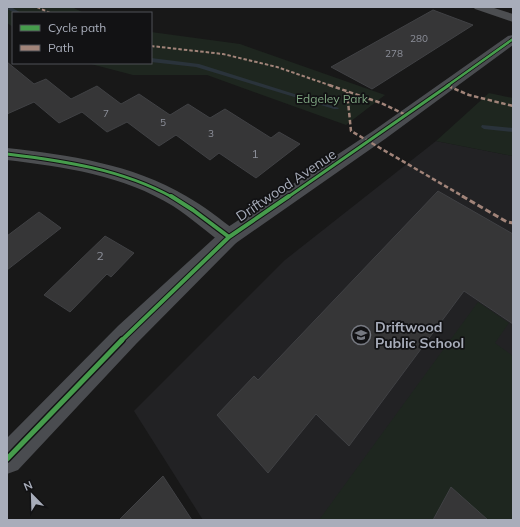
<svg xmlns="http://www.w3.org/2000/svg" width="520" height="527" viewBox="0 0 520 527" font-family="Mulish,sans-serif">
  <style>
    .built { fill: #222224 }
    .green { fill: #1e261f }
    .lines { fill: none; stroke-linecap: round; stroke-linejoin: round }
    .stream { fill: #2a333b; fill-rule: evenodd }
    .building { fill: #363637; stroke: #404144 }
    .street { fill: #4c4e51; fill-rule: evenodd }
    .secondary { fill: #4a4c50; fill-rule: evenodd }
    .quiet-far2 { stroke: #a18479; stroke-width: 2; stroke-dasharray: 3.5 2; stroke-linecap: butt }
    .quiet-far1 { stroke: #a18479; stroke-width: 2.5; stroke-dasharray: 4.5 2.5; stroke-linecap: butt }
    .quiet { stroke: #a18479; stroke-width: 3; stroke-dasharray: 6 3; stroke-linecap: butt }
    .cycleway-far3-casing { stroke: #121214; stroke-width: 4 }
    .cycleway-far2-casing { stroke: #121214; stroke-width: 5 }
    .cycleway-far1-casing { stroke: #121214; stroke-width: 6 }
    .cycleway-casing { stroke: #121214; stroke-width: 8 }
    .cycleway-far3 { stroke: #469c4c; stroke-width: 2.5 }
    .cycleway-far2 { stroke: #469c4c; stroke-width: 3 }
    .cycleway-far1 { stroke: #469c4c; stroke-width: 4 }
    .cycleway { stroke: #469c4c; stroke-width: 5 }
    .labels { text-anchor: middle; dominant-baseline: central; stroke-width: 3.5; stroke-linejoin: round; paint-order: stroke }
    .far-number-label { font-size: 10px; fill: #8c8f99 }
    .far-park-label { font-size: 12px; fill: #7ea681; stroke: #121214 }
    .number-label { font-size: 12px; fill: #8c8f99 }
    .street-label { font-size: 14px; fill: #a8adba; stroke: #121214 }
    .poi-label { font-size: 14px; font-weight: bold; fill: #a8adba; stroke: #121214; text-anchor: start }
  </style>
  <rect width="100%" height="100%" fill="#181818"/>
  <path class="built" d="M 436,141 L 513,156 L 513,520 L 203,520 L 134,411 L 285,260 Z"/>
  <path class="green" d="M 7,7 L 72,7 L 84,13 L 13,13 L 13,27 L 7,23 Z
    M 151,32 L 240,44 L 385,95 L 346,125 L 207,75 L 133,75 L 87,63 L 151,63 Z
    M 489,93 L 513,98 L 513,156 L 436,141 Z
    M 478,302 L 509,323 L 495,343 L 513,356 L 513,520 L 429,520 L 427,518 L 425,520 L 319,520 Z"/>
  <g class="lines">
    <path class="stream" d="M 7,7 L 11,7 L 21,13 L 15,13 L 7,9 Z
      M 151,58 L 199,64 L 339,108 L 338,109 L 334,109 L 196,67 L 151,62 Z
      M 482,125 L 513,128 L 513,132 L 484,129 L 481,127 Z"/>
  </g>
  <path class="building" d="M 433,10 L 473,25 L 372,89 L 331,67 Z
    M 7,62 L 34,84 L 46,79 L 71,99 L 97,86 L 121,104 L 139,94 L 170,115 L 188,104 L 210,118 L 225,109 L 271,138 L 279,132 L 300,144 L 256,178 L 219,153 L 210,160 L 176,135 L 159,146 L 127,122 L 107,132 L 82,112 L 59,123 L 34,102 L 7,114 Z
    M 438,191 L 513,234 L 513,324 L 464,291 L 349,446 L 316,414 L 268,473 L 217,415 L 254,376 L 258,380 Z
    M 39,212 L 61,228 L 7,270 L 7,236 Z
    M 105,236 L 134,253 L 111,277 L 107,274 L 70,312 L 44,295 Z
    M 163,476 L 192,520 L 119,520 Z
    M 451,487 L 488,520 L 433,520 Z"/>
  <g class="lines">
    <path class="street" d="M 473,7 L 491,7 L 513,14 L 513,22 L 475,9 Z
      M 7,148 C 69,155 132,164 186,196 C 204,206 220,219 236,231 L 239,237 L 236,243 L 229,246 L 222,243 C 206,231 190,217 173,206 C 123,175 64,167 7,160 Z"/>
    <path class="secondary" d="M 513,35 L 513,45 L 385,139 L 236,243 L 136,344 L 18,470 L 7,474 L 7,438 L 118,326 L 222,231 L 373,131 L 508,36 Z"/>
    <path class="quiet-far2" d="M 37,7 L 50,13
      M 151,46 L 223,54 L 277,67 L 332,86"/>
    <path class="quiet-far1" d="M 329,85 L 381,103 L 406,115
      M 448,86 L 469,95 L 513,106
      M 347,92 L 351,131 L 464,197"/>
    <path class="quiet" d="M 462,196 L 507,222 L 513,223"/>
    <g class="cycleway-far3-casing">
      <path id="cycleway-far3" d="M 447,86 L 513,39"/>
    </g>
    <g class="cycleway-far2-casing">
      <path id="cycleway-far2" d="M 7,154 C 64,161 121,169 172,197
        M 288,197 L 449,85"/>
    </g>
    <g class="cycleway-far1-casing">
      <path id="cycleway-far1" d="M 171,196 L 193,210 L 229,237
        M 121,341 L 229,237 L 289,196"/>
    </g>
    <g class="cycleway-casing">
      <path id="cycleway" d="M 7,459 L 122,340"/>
    </g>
    <use href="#cycleway-far3" class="cycleway-far3"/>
    <use href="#cycleway-far2" class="cycleway-far2"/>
    <use href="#cycleway-far1" class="cycleway-far1"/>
    <use href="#cycleway" class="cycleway"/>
  </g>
  <defs>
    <g id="school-ring" transform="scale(1)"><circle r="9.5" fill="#121214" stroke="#767981" stroke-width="1.5"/><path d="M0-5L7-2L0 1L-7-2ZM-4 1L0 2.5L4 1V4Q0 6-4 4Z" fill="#767981"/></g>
  </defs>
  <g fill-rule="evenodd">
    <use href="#school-ring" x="361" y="335"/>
  </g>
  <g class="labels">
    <g class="far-number-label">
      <text x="419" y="38">280</text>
      <text x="394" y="53">278</text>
      <text x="106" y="113">7</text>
      <text x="163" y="122">5</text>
      <text x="211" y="133">3</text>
    </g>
    <g class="far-park-label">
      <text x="332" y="98">Edgeley Park</text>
    </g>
    <g class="number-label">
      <text x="255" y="153">1</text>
      <text x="100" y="255">2</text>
    </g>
    <g class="street-label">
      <text transform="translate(286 185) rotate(-34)">Driftwood Avenue</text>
    </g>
    <g class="poi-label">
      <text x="375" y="327">Driftwood<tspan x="375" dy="16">Public School</tspan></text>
    </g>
  </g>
  <rect width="520" height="527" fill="none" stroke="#a8adba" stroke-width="16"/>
  <rect x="12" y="12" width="140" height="52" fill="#121214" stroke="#4e5056"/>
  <rect x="20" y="25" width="20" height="6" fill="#469c4c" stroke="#4e5056"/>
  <text x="48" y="32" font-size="12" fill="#a8adba">Cycle path</text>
  <rect x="20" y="45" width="20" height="6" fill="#a18479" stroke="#4e5056"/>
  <text x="48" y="52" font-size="12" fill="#a8adba">Path</text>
  <g transform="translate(32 495) rotate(337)" stroke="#121214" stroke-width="3" paint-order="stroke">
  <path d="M0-3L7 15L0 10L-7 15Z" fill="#a8adba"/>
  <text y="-6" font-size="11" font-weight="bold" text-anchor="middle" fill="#a8adba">N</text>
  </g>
</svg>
